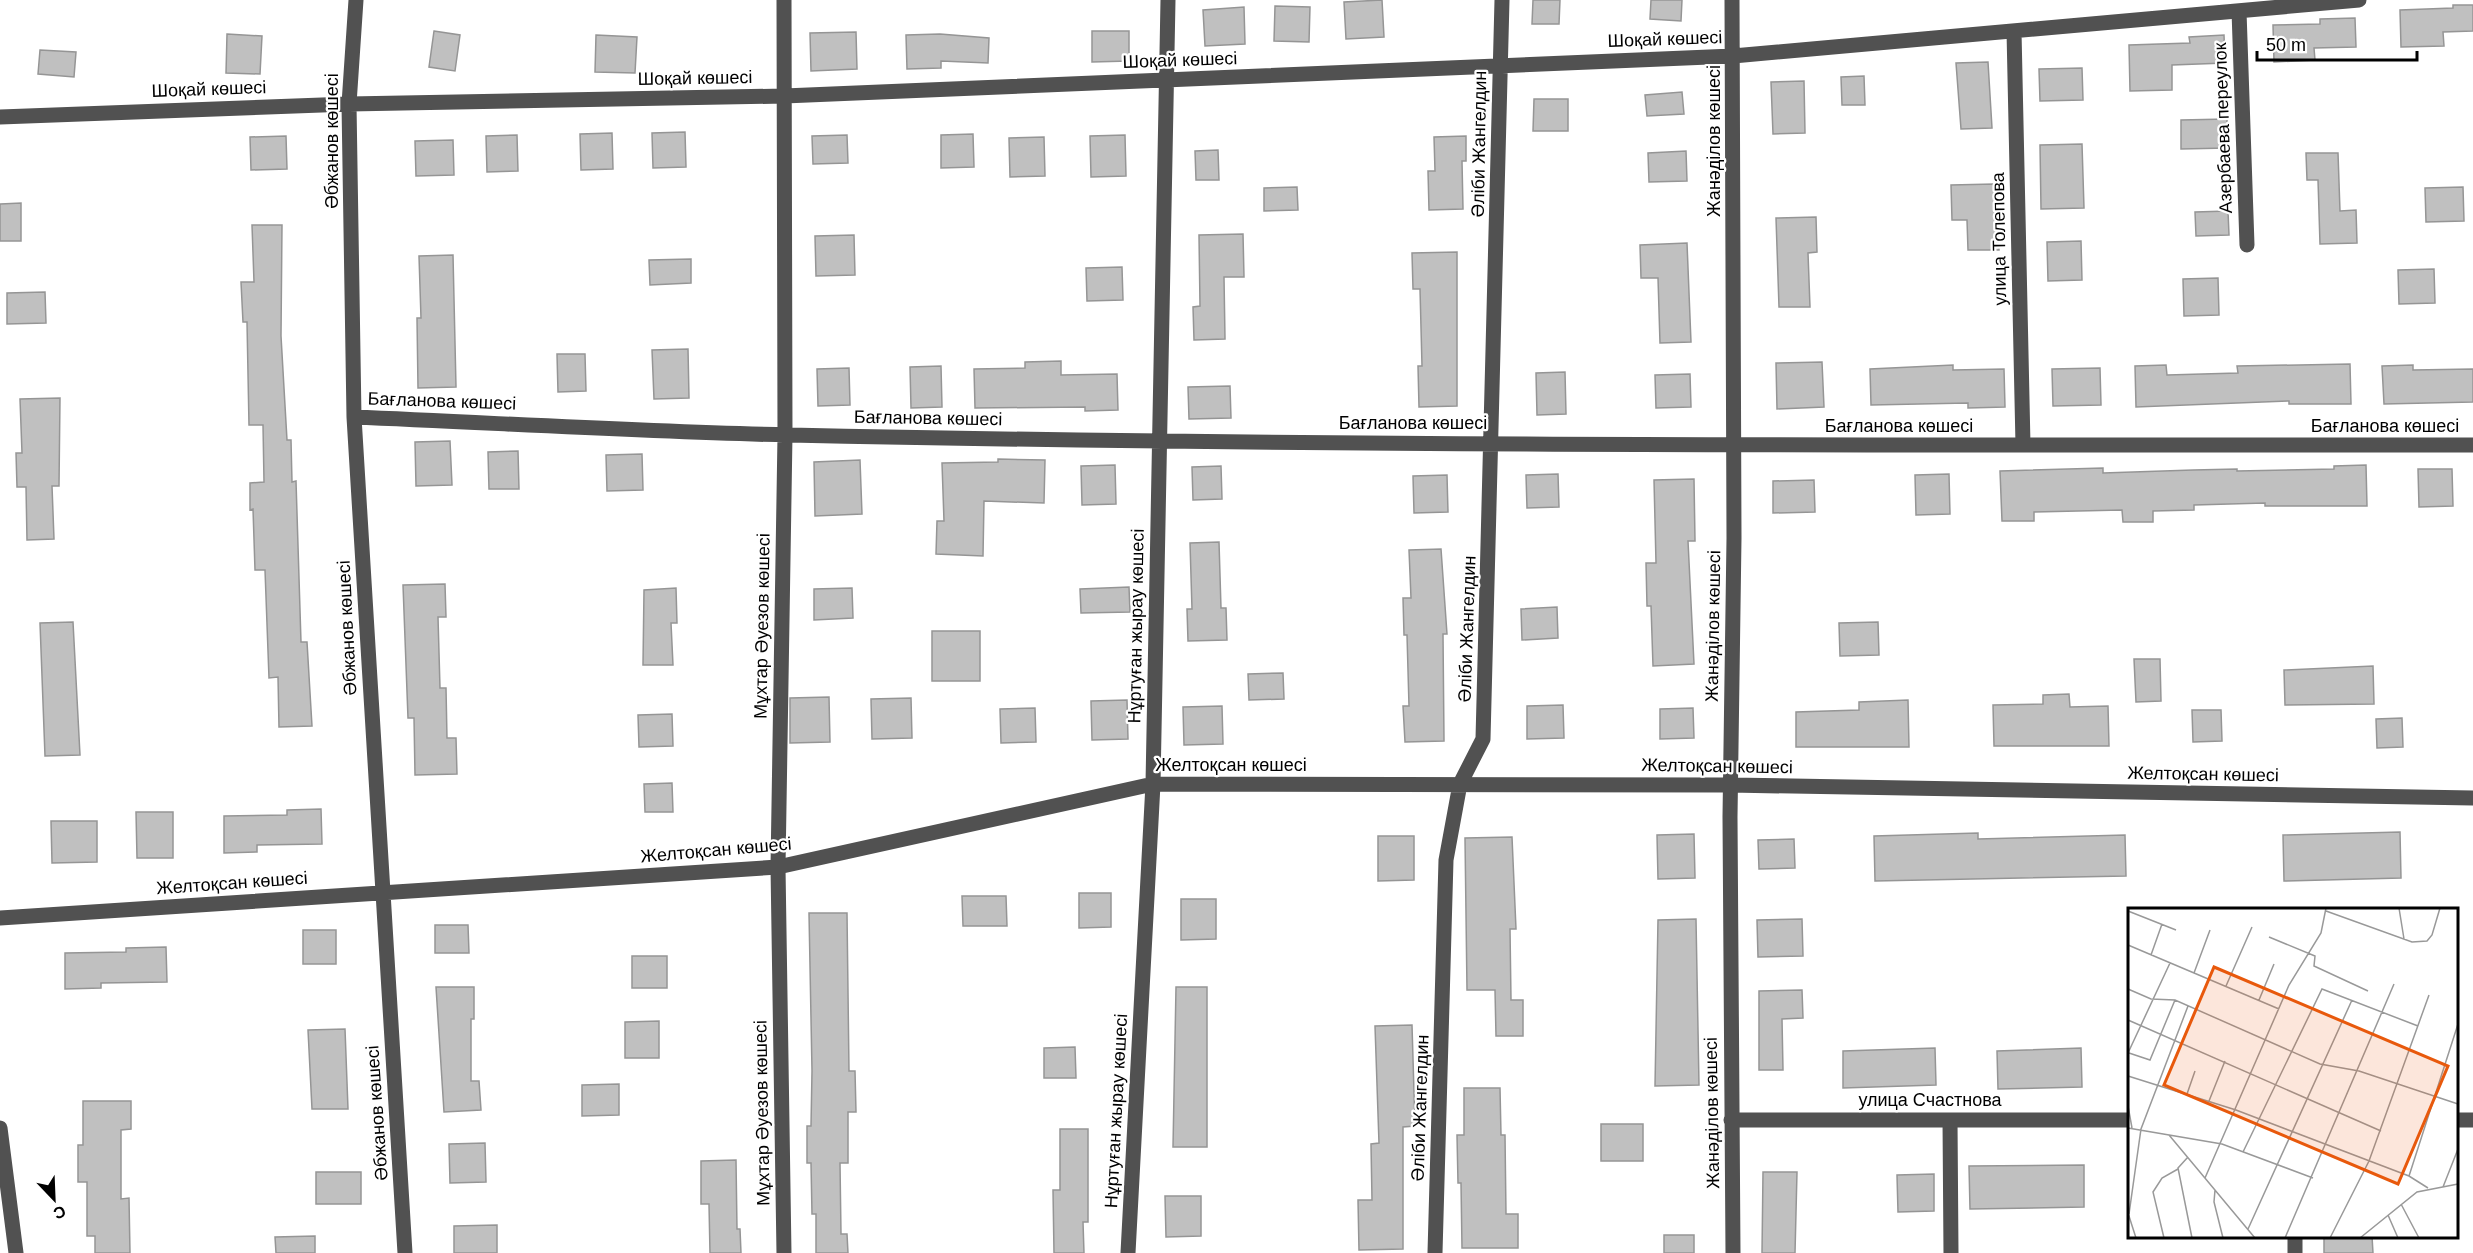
<svg xmlns="http://www.w3.org/2000/svg" width="2473" height="1253" viewBox="0 0 2473 1253" font-family="Helvetica,sans-serif">
  <style>
    .building { fill: #c0c0c0; stroke: #959595; stroke-width: 1.5 }
    .lines { fill: none; stroke-linecap: round; stroke-linejoin: round }
    .minor { stroke: #515151; stroke-width: 15 }
    .labels { text-anchor: middle; dominant-baseline: central; stroke-width: 4.5; stroke-linejoin: round; paint-order: stroke }
    .street-label { font-size: 18px; fill: #000; stroke: #fff }
    .inset-road { fill: none; stroke: #999; stroke-width: 1.5 }
    .view { fill: #e8590c; fill-opacity: 0.15; stroke: #e8590c; stroke-width: 3 }
    .inset-edge { fill: none; stroke: #000; stroke-width: 3 }
  </style>
  <rect width="100%" height="100%" fill="#fff"/>
  <path class="building" d="M 1382,0 L 1384,37 L 1346,39 L 1344,2 Z
    M 1533,0 L 1560,0 L 1559,24 L 1532,24 Z
    M 1651,0 L 1682,0 L 1681,21 L 1650,19 Z
    M 2453,5 L 2473,5 L 2473,31 L 2443,32 L 2444,46 L 2401,47 L 2400,10 L 2453,8 Z
    M 1275,6 L 1310,7 L 1309,42 L 1274,41 Z
    M 1244,7 L 1245,44 L 1205,46 L 1203,10 Z
    M 2355,18 L 2356,47 L 2314,48 L 2315,60 L 2274,62 L 2273,25 L 2320,24 L 2320,19 Z
    M 434,31 L 460,35 L 455,71 L 429,67 Z
    M 1092,31 L 1129,31 L 1129,61 L 1092,62 Z
    M 856,32 L 857,69 L 811,71 L 810,33 Z
    M 227,34 L 262,36 L 260,74 L 226,73 Z
    M 940,34 L 989,38 L 988,63 L 941,61 L 941,68 L 907,69 L 906,35 Z
    M 596,35 L 637,37 L 635,73 L 595,72 Z
    M 2224,35 L 2225,63 L 2172,65 L 2172,90 L 2130,91 L 2129,45 L 2190,43 L 2189,37 Z
    M 40,50 L 76,52 L 74,77 L 38,74 Z
    M 1988,62 L 1992,128 L 1961,129 L 1956,63 Z
    M 2082,68 L 2083,100 L 2040,101 L 2039,69 Z
    M 1864,76 L 1865,105 L 1842,105 L 1841,77 Z
    M 1804,81 L 1805,133 L 1773,134 L 1771,82 Z
    M 1682,92 L 1684,114 L 1647,116 L 1645,95 Z
    M 1534,99 L 1568,99 L 1568,131 L 1533,131 Z
    M 2227,119 L 2227,148 L 2181,149 L 2181,120 Z
    M 685,132 L 686,167 L 653,168 L 652,133 Z
    M 612,133 L 613,169 L 581,170 L 580,134 Z
    M 973,134 L 974,167 L 941,168 L 941,135 Z
    M 517,135 L 518,171 L 487,172 L 486,136 Z
    M 847,135 L 848,163 L 813,164 L 812,136 Z
    M 1125,135 L 1126,176 L 1091,177 L 1090,136 Z
    M 286,136 L 287,169 L 251,170 L 250,137 Z
    M 1466,136 L 1466,161 L 1462,161 L 1463,209 L 1429,210 L 1428,171 L 1435,171 L 1434,137 Z
    M 1044,137 L 1045,176 L 1010,177 L 1009,138 Z
    M 453,140 L 454,175 L 416,176 L 415,141 Z
    M 2082,144 L 2084,208 L 2041,209 L 2040,145 Z
    M 1218,150 L 1219,180 L 1196,180 L 1195,151 Z
    M 1686,151 L 1687,181 L 1649,182 L 1648,153 Z
    M 2306,153 L 2338,153 L 2340,211 L 2356,210 L 2357,243 L 2320,244 L 2318,180 L 2307,180 Z
    M 1994,184 L 1995,229 L 1998,229 L 1999,250 L 1968,250 L 1967,220 L 1952,220 L 1951,185 Z
    M 1297,187 L 1298,210 L 1264,211 L 1264,188 Z
    M 2463,187 L 2464,221 L 2426,222 L 2425,188 Z
    M 21,203 L 21,241 L 0,241 L 0,204 Z
    M 2228,211 L 2229,235 L 2196,236 L 2195,212 Z
    M 1816,217 L 1817,252 L 1808,253 L 1810,307 L 1779,307 L 1776,218 Z
    M 252,225 L 282,225 L 281,336 L 287,440 L 291,440 L 292,482 L 296,481 L 301,642 L 307,642 L 312,726 L 279,727 L 278,677 L 269,678 L 265,570 L 255,570 L 253,509 L 250,510 L 250,483 L 264,482 L 263,425 L 249,425 L 247,322 L 243,322 L 241,282 L 254,282 Z
    M 1243,234 L 1244,277 L 1224,277 L 1225,339 L 1194,340 L 1193,307 L 1200,306 L 1199,235 Z
    M 854,235 L 855,275 L 816,276 L 815,236 Z
    M 2081,241 L 2082,280 L 2048,281 L 2047,242 Z
    M 1687,243 L 1691,342 L 1660,343 L 1658,278 L 1641,278 L 1640,245 Z
    M 1457,252 L 1457,406 L 1419,407 L 1418,366 L 1422,366 L 1420,289 L 1413,289 L 1412,253 Z
    M 453,255 L 456,387 L 418,388 L 417,318 L 421,318 L 419,256 Z
    M 691,259 L 691,283 L 650,285 L 649,260 Z
    M 1122,267 L 1123,300 L 1087,301 L 1086,268 Z
    M 2434,269 L 2435,303 L 2399,304 L 2398,270 Z
    M 2218,278 L 2219,315 L 2184,316 L 2183,279 Z
    M 45,292 L 46,323 L 7,324 L 7,293 Z
    M 688,349 L 689,398 L 654,399 L 652,350 Z
    M 557,354 L 585,354 L 586,391 L 558,392 Z
    M 1061,361 L 1061,375 L 1117,374 L 1118,410 L 1085,411 L 1085,407 L 975,408 L 974,369 L 1025,368 L 1025,362 Z
    M 1822,362 L 1824,407 L 1777,409 L 1776,363 Z
    M 2350,364 L 2351,404 L 2289,404 L 2289,401 L 2136,407 L 2135,366 L 2166,365 L 2167,375 L 2238,373 L 2237,366 Z
    M 1953,365 L 1953,370 L 2004,369 L 2005,407 L 1968,408 L 1968,403 L 1871,405 L 1870,369 Z
    M 2413,365 L 2413,370 L 2473,369 L 2473,402 L 2384,404 L 2382,366 Z
    M 941,366 L 942,407 L 911,408 L 910,367 Z
    M 849,368 L 850,405 L 818,406 L 817,369 Z
    M 2100,368 L 2101,405 L 2053,406 L 2052,369 Z
    M 1565,372 L 1566,414 L 1537,415 L 1536,373 Z
    M 1690,374 L 1691,407 L 1656,408 L 1655,375 Z
    M 1230,386 L 1231,418 L 1189,419 L 1188,387 Z
    M 60,398 L 59,486 L 52,486 L 54,539 L 27,540 L 26,487 L 17,487 L 16,453 L 22,453 L 20,399 Z
    M 450,441 L 452,485 L 416,486 L 415,442 Z
    M 518,451 L 519,489 L 489,489 L 488,452 Z
    M 642,454 L 643,490 L 607,491 L 606,455 Z
    M 998,459 L 1045,460 L 1044,503 L 984,501 L 983,556 L 936,554 L 937,521 L 944,521 L 942,463 L 998,462 Z
    M 860,460 L 862,514 L 815,516 L 814,462 Z
    M 1115,465 L 1116,504 L 1082,505 L 1081,466 Z
    M 2366,465 L 2367,506 L 2265,506 L 2265,503 L 2194,505 L 2194,510 L 2153,511 L 2153,522 L 2123,522 L 2122,510 L 2034,512 L 2034,521 L 2002,521 L 2000,471 L 2103,468 L 2103,473 L 2193,470 L 2237,469 L 2237,471 L 2334,469 L 2334,466 Z
    M 1221,466 L 1222,499 L 1193,500 L 1192,467 Z
    M 2418,469 L 2452,469 L 2453,506 L 2419,507 Z
    M 1558,474 L 1559,507 L 1527,508 L 1526,475 Z
    M 1949,474 L 1950,514 L 1916,515 L 1915,475 Z
    M 1447,475 L 1448,512 L 1414,513 L 1413,476 Z
    M 1694,479 L 1695,541 L 1688,541 L 1694,664 L 1653,666 L 1651,606 L 1647,606 L 1646,563 L 1656,563 L 1654,480 Z
    M 1814,480 L 1815,512 L 1773,513 L 1773,481 Z
    M 1219,542 L 1221,608 L 1226,608 L 1227,640 L 1188,641 L 1187,609 L 1192,609 L 1190,543 Z
    M 1441,549 L 1447,634 L 1443,634 L 1444,741 L 1405,742 L 1403,706 L 1409,706 L 1407,635 L 1404,635 L 1403,598 L 1411,598 L 1409,550 Z
    M 445,584 L 446,617 L 438,617 L 440,688 L 446,688 L 447,738 L 456,738 L 457,774 L 415,775 L 414,718 L 408,718 L 403,585 Z
    M 1129,587 L 1130,612 L 1081,613 L 1080,589 Z
    M 676,588 L 677,623 L 671,623 L 673,665 L 643,665 L 644,590 Z
    M 852,588 L 853,618 L 814,620 L 814,589 Z
    M 1557,607 L 1558,638 L 1522,640 L 1521,609 Z
    M 73,622 L 80,755 L 45,756 L 40,623 Z
    M 1878,622 L 1879,655 L 1840,656 L 1839,623 Z
    M 932,631 L 980,631 L 980,681 L 932,681 Z
    M 2134,659 L 2160,659 L 2161,701 L 2136,702 Z
    M 2373,666 L 2374,704 L 2285,705 L 2284,670 Z
    M 1283,673 L 1284,699 L 1249,700 L 1248,674 Z
    M 2069,694 L 2070,707 L 2108,706 L 2109,746 L 1994,746 L 1993,705 L 2043,704 L 2043,695 Z
    M 829,697 L 830,742 L 790,743 L 790,698 Z
    M 911,698 L 912,738 L 872,739 L 871,699 Z
    M 1127,700 L 1128,739 L 1092,740 L 1091,701 Z
    M 1908,700 L 1909,747 L 1796,747 L 1796,712 L 1859,710 L 1859,702 Z
    M 1563,705 L 1564,738 L 1527,739 L 1527,706 Z
    M 1222,706 L 1223,744 L 1184,745 L 1183,707 Z
    M 1035,708 L 1036,742 L 1001,743 L 1000,709 Z
    M 1693,708 L 1694,738 L 1660,739 L 1660,709 Z
    M 2192,710 L 2221,710 L 2222,741 L 2193,742 Z
    M 672,714 L 673,746 L 639,747 L 638,715 Z
    M 2402,718 L 2403,747 L 2377,748 L 2376,719 Z
    M 672,783 L 673,812 L 645,812 L 644,784 Z
    M 321,809 L 322,844 L 257,845 L 257,852 L 224,853 L 224,816 L 287,815 L 287,810 Z
    M 136,812 L 173,812 L 173,858 L 137,858 Z
    M 51,821 L 97,821 L 97,862 L 52,863 Z
    M 2400,832 L 2401,878 L 2284,881 L 2283,835 Z
    M 1978,833 L 1978,839 L 2125,835 L 2126,876 L 1875,881 L 1874,836 Z
    M 1694,834 L 1695,878 L 1658,879 L 1657,835 Z
    M 1378,836 L 1414,836 L 1414,880 L 1378,881 Z
    M 1512,837 L 1516,929 L 1510,929 L 1511,1000 L 1523,1000 L 1523,1036 L 1496,1036 L 1495,990 L 1467,990 L 1465,838 Z
    M 1794,839 L 1795,868 L 1759,869 L 1758,840 Z
    M 1079,893 L 1111,893 L 1111,927 L 1079,928 Z
    M 962,896 L 1006,896 L 1007,926 L 963,926 Z
    M 1181,899 L 1216,899 L 1216,939 L 1181,940 Z
    M 809,913 L 847,913 L 849,1071 L 855,1071 L 856,1112 L 848,1112 L 848,1163 L 840,1163 L 841,1234 L 847,1234 L 848,1253 L 816,1253 L 816,1214 L 812,1214 L 811,1163 L 807,1163 L 807,1126 L 811,1126 L 812,1071 Z
    M 1696,919 L 1699,1085 L 1655,1086 L 1658,920 Z
    M 1802,919 L 1803,956 L 1758,957 L 1757,920 Z
    M 435,925 L 468,925 L 469,953 L 435,953 Z
    M 303,930 L 336,930 L 336,964 L 303,964 Z
    M 166,947 L 167,982 L 101,983 L 101,988 L 65,989 L 65,953 L 126,952 L 126,948 Z
    M 632,956 L 667,956 L 667,988 L 632,988 Z
    M 436,987 L 474,987 L 474,1019 L 471,1019 L 471,1081 L 479,1081 L 481,1110 L 444,1112 Z
    M 1176,987 L 1207,987 L 1207,1147 L 1173,1147 Z
    M 1802,990 L 1803,1018 L 1782,1019 L 1783,1070 L 1759,1070 L 1759,991 Z
    M 659,1021 L 659,1058 L 625,1058 L 625,1022 Z
    M 1412,1025 L 1415,1126 L 1403,1127 L 1403,1249 L 1359,1250 L 1358,1200 L 1372,1200 L 1371,1144 L 1379,1143 L 1375,1026 Z
    M 345,1029 L 348,1109 L 312,1109 L 308,1030 Z
    M 1075,1047 L 1076,1078 L 1044,1078 L 1044,1048 Z
    M 1935,1048 L 1936,1085 L 1843,1088 L 1843,1051 Z
    M 2081,1048 L 2082,1087 L 1998,1089 L 1997,1051 Z
    M 619,1084 L 619,1115 L 582,1116 L 582,1085 Z
    M 1464,1088 L 1500,1088 L 1501,1135 L 1505,1135 L 1506,1214 L 1518,1214 L 1518,1248 L 1462,1248 L 1461,1183 L 1458,1183 L 1457,1135 L 1464,1135 Z
    M 83,1101 L 131,1101 L 131,1129 L 121,1130 L 121,1199 L 129,1198 L 130,1253 L 95,1253 L 95,1236 L 87,1236 L 87,1182 L 78,1182 L 78,1145 L 83,1145 Z
    M 1601,1124 L 1643,1124 L 1643,1161 L 1601,1161 Z
    M 1060,1129 L 1088,1129 L 1088,1222 L 1083,1222 L 1084,1253 L 1054,1253 L 1053,1190 L 1060,1190 Z
    M 485,1143 L 486,1182 L 450,1183 L 449,1144 Z
    M 736,1160 L 737,1229 L 740,1229 L 741,1253 L 710,1253 L 709,1204 L 701,1204 L 701,1161 Z
    M 2084,1165 L 2084,1207 L 1970,1209 L 1969,1166 Z
    M 316,1172 L 361,1172 L 361,1204 L 316,1204 Z
    M 1763,1172 L 1797,1172 L 1795,1253 L 1762,1253 Z
    M 1934,1174 L 1934,1211 L 1898,1212 L 1897,1175 Z
    M 1165,1196 L 1201,1196 L 1201,1236 L 1166,1237 Z
    M 497,1225 L 497,1253 L 454,1253 L 454,1226 Z
    M 1664,1235 L 1694,1235 L 1694,1253 L 1664,1253 Z
    M 315,1236 L 315,1253 L 276,1253 L 275,1237 Z
    M 2324,1236 L 2372,1236 L 2373,1253 L 2324,1253 Z"/>
  <g class="lines">
    <path class="minor" d="M 356,0 L 349,104 L 354,417 L 405,1253
      M 1732,0 L 1734,538 L 1730,817 L 1733,1253
      M 2239,11 L 2247,245
      M 2014,31 L 2023,445
      M 0,117 L 349,104 L 784,96 L 1733,56 L 2359,0
      M 354,417 C 499,423 645,432 790,435 C 1351,447 1912,445 2473,445
      M 0,918 L 778,867 L 1153,784 L 1730,785 L 2473,798
      M 1731,1120 L 2130,1120
      M 1950,1120 L 1951,1253
      M 2456,1120 L 2473,1120
      M 0,1128 L 16,1253
      M 784,1253 L 778,867 L 785,435 L 784,0
      M 1128,1253 L 1153,784 L 1168,0
      M 1435,1253 L 1446,860 L 1460,784 L 1483,739 L 1502,0
      M 2295,1253 L 2295,1236"/>
  </g>
  <g class="labels">
    <g class="street-label">
      <text transform="translate(1665 39) rotate(-2)">Шоқай көшесі</text>
      <text transform="translate(1180 60) rotate(-2)">Шоқай көшесі</text>
      <text transform="translate(695 78) rotate(-1)">Шоқай көшесі</text>
      <text transform="translate(209 89) rotate(-2)">Шоқай көшесі</text>
      <text transform="translate(2223 128) rotate(-92)">Азербаева переулок</text>
      <text transform="translate(332 141) rotate(-90)">Әбжанов көшесі</text>
      <text transform="translate(1714 141) rotate(-90)">Жанәділов көшесі</text>
      <text transform="translate(1479 144) rotate(-89)">Әліби Жангелдин</text>
      <text transform="translate(1999 239) rotate(-91)">улица Толепова</text>
      <text transform="translate(442 401) rotate(2)">Бағланова көшесі</text>
      <text transform="translate(928 418) rotate(1)">Бағланова көшесі</text>
      <text x="1413" y="423">Бағланова көшесі</text>
      <text x="1899" y="426">Бағланова көшесі</text>
      <text x="2385" y="426">Бағланова көшесі</text>
      <text transform="translate(762 626) rotate(-89)">Мұхтар Әуезов көшесі</text>
      <text transform="translate(1136 626) rotate(-89)">Нұртуған жырау көшесі</text>
      <text transform="translate(1713 626) rotate(-89)">Жанәділов көшесі</text>
      <text transform="translate(347 628) rotate(-93)">Әбжанов көшесі</text>
      <text transform="translate(1467 629) rotate(-88)">Әліби Жангелдин</text>
      <text x="1231" y="765">Желтоқсан көшесі</text>
      <text transform="translate(1717 766) rotate(1)">Желтоқсан көшесі</text>
      <text transform="translate(2203 774) rotate(1)">Желтоқсан көшесі</text>
      <text transform="translate(716 850) rotate(-5)">Желтоқсан көшесі</text>
      <text transform="translate(232 883) rotate(-4)">Желтоқсан көшесі</text>
      <text x="1930" y="1100">улица Счастнова</text>
      <text transform="translate(1420 1108) rotate(-88)">Әліби Жангелдин</text>
      <text transform="translate(1116 1111) rotate(-87)">Нұртуған жырау көшесі</text>
      <text transform="translate(377 1113) rotate(-94)">Әбжанов көшесі</text>
      <text transform="translate(762 1113) rotate(-91)">Мұхтар Әуезов көшесі</text>
      <text transform="translate(1712 1113) rotate(-91)">Жанәділов көшесі</text>
    </g>
  </g>
  <g transform="translate(2128 908)">
    <rect width="330" height="330" fill="#fff"/>
    <path class="inset-road" d="M 271,0 L 276,31M 0,3 L 48,22M 198,3 L 284,34 L 299,33 L 304,27 L 312,0M 141,29 L 187,48 L 186,58 L 240,83M 0,37 L 151,101M 23,47 L 34,16M 66,65 L 82,22M 98,78 L 124,19M 0,81 L 23,91 L 47,92 L 192,156 L 231,163 L 330,196M 131,92 L 146,56M 0,112 L 253,223M 0,145 L 42,55M 1,145 L 22,152 L 47,92M 0,168 L 108,202 L 281,268 L 300,280M 59,186 L 67,163M 81,193 L 97,153M 0,198 L 4,220M 0,220 L 94,236 L 185,270M 41,227 L 127,330M 115,244 L 194,81 L 290,118M 60,249 L 50,260 L 64,330M 281,268 L 330,116M 77,270 L 161,77 L 193,25 L 198,0M 315,279 L 330,241M 87,282 L 86,294 L 95,330M 273,296 L 291,330M 0,305 L 8,330M 1,306 L 13,221 L 60,98M 260,307 L 270,330M 120,321 L 224,92M 36,330 L 25,284 L 34,270 L 50,261M 157,330 L 266,76M 202,330 L 241,253 L 301,87M 232,330 L 289,284 L 330,276"/>
    <path class="view" d="M 86,59 L 320,158 L 270,276 L 36,177 Z"/>
    <rect width="330" height="330" class="inset-edge"/>
  </g>
  <g transform="translate(54 1199) rotate(157)" stroke="#ffffff" stroke-width="4.5" paint-order="stroke">
  <path d="M0-4.5L10 22L0 15L-10 22Z" fill="#000000"/>
  <text y="-9" font-size="16" font-weight="bold" text-anchor="middle" fill="#000000">С</text>
  </g>
  <path d="M2257 51v9h160v-9" fill="none" stroke="#000000" stroke-width="3"/>
  <text x="2266" y="51" font-size="18" fill="#000000" stroke="#ffffff" stroke-width="4.5" paint-order="stroke">50 m</text>
</svg>
